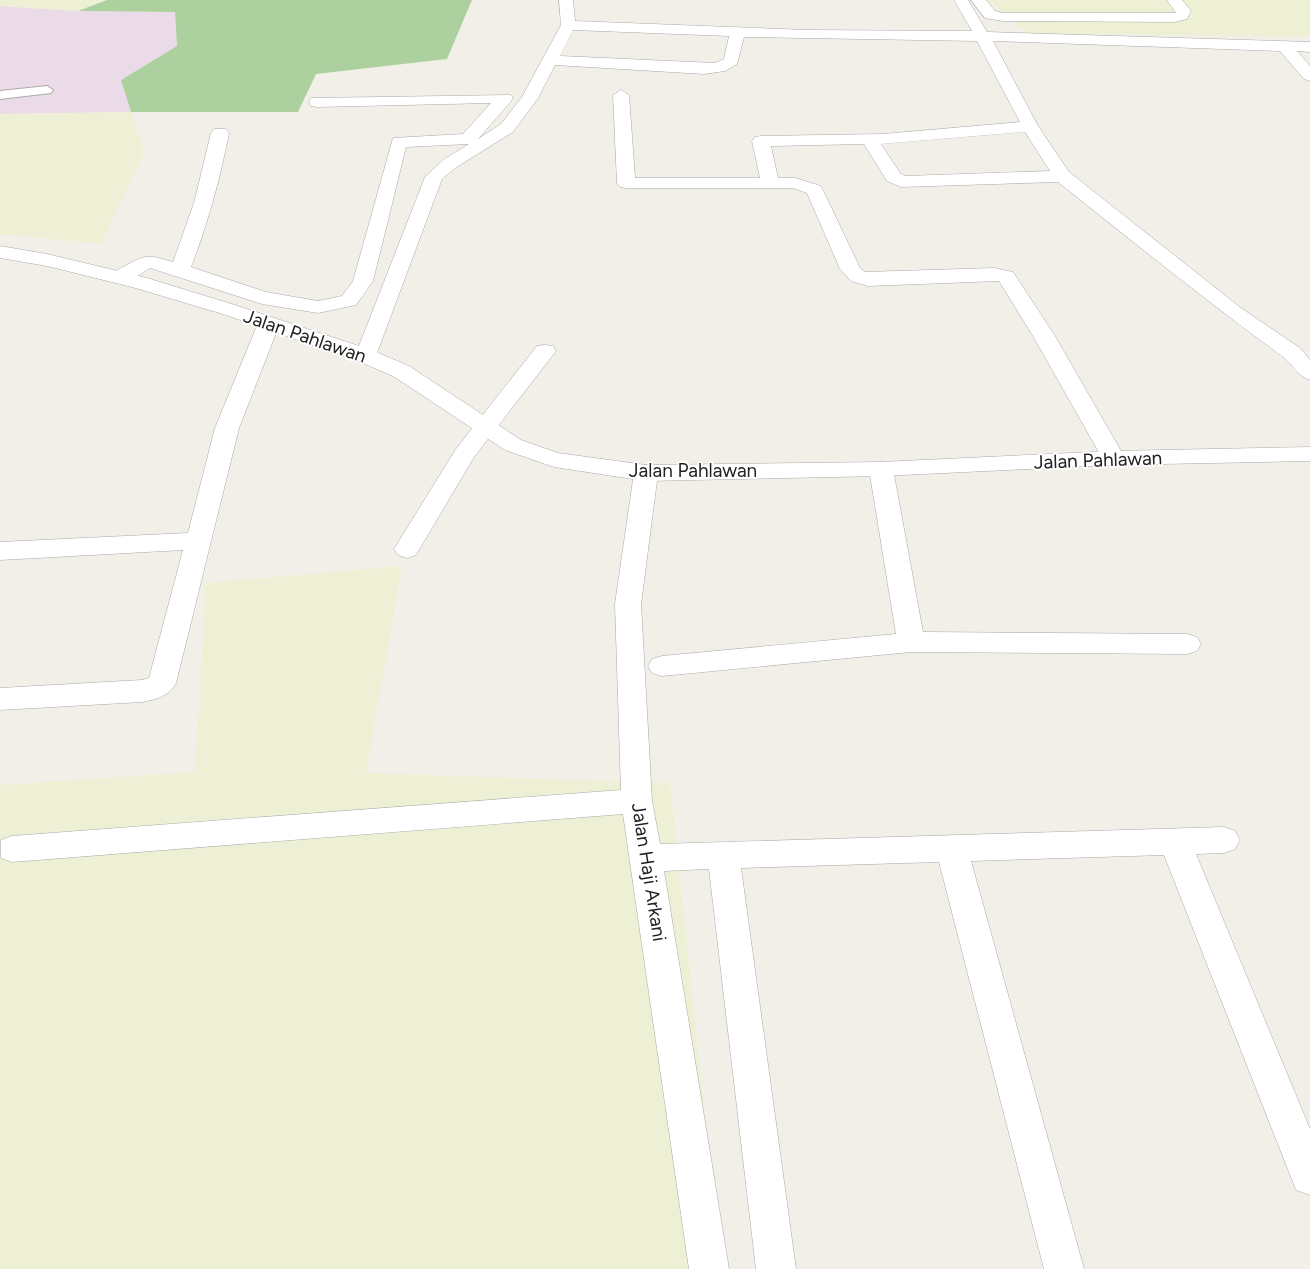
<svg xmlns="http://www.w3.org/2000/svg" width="1310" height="1269" viewBox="0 0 1310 1269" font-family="Figtree,sans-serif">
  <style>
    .industrial { fill: #ebdbe8 }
    .farmland { fill: #eef0d5 }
    .forest { fill: #add19e }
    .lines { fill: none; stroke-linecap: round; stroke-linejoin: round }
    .service-casing { stroke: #a9a9a9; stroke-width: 2 }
    .minor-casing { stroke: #a9a9a9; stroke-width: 1 }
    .tertiary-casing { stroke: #a9a9a9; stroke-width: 1 }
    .service { fill: #fff; fill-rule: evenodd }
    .minor { fill: #fff; fill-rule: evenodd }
    .tertiary { fill: #fff; fill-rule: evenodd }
    .labels { text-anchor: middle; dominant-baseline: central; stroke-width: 4; stroke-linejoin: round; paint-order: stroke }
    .street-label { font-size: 19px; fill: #222; stroke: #fff }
  </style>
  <rect width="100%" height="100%" fill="#f2efe9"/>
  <path class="industrial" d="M 0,6 L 78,11 L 175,12 L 177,46 L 121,80 L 131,112 L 0,114 Z"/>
  <path class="farmland" d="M 0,0 L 107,0 L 78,11 L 0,6 Z
    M 987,0 L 1310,0 L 1310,37 L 1028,33 Z
    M 131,112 L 144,153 L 101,244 L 0,234 L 0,114 Z
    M 402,566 L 366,773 L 670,783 L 721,1269 L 0,1269 L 0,785 L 195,772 L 206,583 Z"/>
  <path class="forest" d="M 107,0 L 472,0 L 447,59 L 316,74 L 298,112 L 131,112 L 121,80 L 177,46 L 175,12 L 78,11 Z"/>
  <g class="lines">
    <g class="service-casing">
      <path id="service" d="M 47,86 L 53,90 L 51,93 L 0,99 L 0,91 Z"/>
    </g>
    <g class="minor-casing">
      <path id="minor" d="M 559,0 L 573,0 L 575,21 L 807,30 L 972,31 L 954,0 L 968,0 L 987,32 L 1310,42 L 1310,52 L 1297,51 L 1310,66 L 1310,81 L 1304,79 L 1280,51 L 993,41 L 1038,126 L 1069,172 L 1241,308 L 1300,348 L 1310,360 L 1310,380 C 1297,376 1292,363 1282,356 C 1205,300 1132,241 1058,182 L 901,187 L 887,181 L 864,144 L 771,146 L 778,178 L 795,178 L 821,186 L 860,268 L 865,272 L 994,268 L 1013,272 L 1055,336 L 1125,458 L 1121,463 L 1113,465 L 1105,463 L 1033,336 L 999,281 L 868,286 L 851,281 L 840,269 L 807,193 L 793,188 L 626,188 L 620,187 L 617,183 L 613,95 L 621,90 L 629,95 L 635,178 L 760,178 L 752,141 L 755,137 L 761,136 L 883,134 L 1020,122 L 977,41 L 744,37 L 737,64 L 725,71 L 704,74 L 555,65 L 538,98 L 513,132 L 455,168 L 442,179 L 374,361 L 366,363 L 358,361 L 355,356 L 425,177 L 443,160 L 469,144 L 406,147 L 373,281 L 356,305 L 318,313 L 262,304 L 150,268 C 138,275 128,285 114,281 L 111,277 C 115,271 121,268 127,265 C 147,253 152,256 173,262 L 194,203 L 211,133 L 214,129 L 226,129 L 229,133 C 220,179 208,223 191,267 L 266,292 L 318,301 L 342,296 L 353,281 L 393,138 L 463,134 L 491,103 L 317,107 L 311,106 L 309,102 L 311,98 L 511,95 L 513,98 L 511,101 L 478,139 L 501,124 L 522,97 L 561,25 ZM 573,30 L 729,36 L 724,59 L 715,63 L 560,56 ZM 1025,132 L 1050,171 L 905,176 L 900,173 L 881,144 Z
        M 971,0 L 986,0 L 995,11 L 1003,13 L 1176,13 L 1167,0 L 1182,0 L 1191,11 L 1187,19 L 1174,22 L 1003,21 L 985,18 Z
        M 269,317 L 276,319 L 280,323 L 239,428 L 176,683 C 168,697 157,699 142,702 L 0,710 L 0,688 L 142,680 L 149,678 L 183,550 L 0,560 L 0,542 L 188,533 L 215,428 L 258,323 L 262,319 Z
        M 545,345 L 553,346 L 556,351 L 474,457 L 416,555 L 407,558 L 398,555 L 394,549 L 456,449 L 537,346 Z
        M 881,462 L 890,464 L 893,469 L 923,632 L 1187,634 L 1197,637 L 1201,644 L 1197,651 L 1187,654 L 911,652 L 662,676 L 652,673 L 648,666 L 652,659 L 662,656 L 896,634 L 869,469 L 872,464 Z
        M 646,465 L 655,468 L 658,473 L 641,604 L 652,801 L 660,844 L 1224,827 L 1235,831 L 1240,840 L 1235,849 L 1224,853 L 1196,854 L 1310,1129 L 1310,1195 L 1296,1190 L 1164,855 L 971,861 L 1084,1269 L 1044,1269 L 939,862 L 741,868 L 796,1269 L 756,1269 L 709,869 L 664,871 L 729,1269 L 689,1269 L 623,814 L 12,862 L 1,858 L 1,840 L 12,836 L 621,790 L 615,604 L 634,473 L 637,468 Z"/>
    </g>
    <g class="tertiary-casing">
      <path id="tertiary" d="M 0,246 L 47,254 L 147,278 L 238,306 L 374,351 L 409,366 L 521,440 L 558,453 L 646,465 L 881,462 L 1113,451 L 1310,447 L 1310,461 L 1113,465 L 881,476 L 646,481 L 554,467 L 505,450 L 393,376 L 358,361 L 223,314 L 132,287 L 47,266 L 0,258 Z"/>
    </g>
    <use href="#service" class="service"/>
    <use href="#minor" class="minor"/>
    <use href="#tertiary" class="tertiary"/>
  </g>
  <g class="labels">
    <g class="street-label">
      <text transform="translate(305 336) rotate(19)">Jalan Pahlawan</text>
      <text transform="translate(1098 460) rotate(-2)">Jalan Pahlawan</text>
      <text x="693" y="470">Jalan Pahlawan</text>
      <text transform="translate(649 872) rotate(81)">Jalan Haji Arkani</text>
    </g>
  </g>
</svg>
